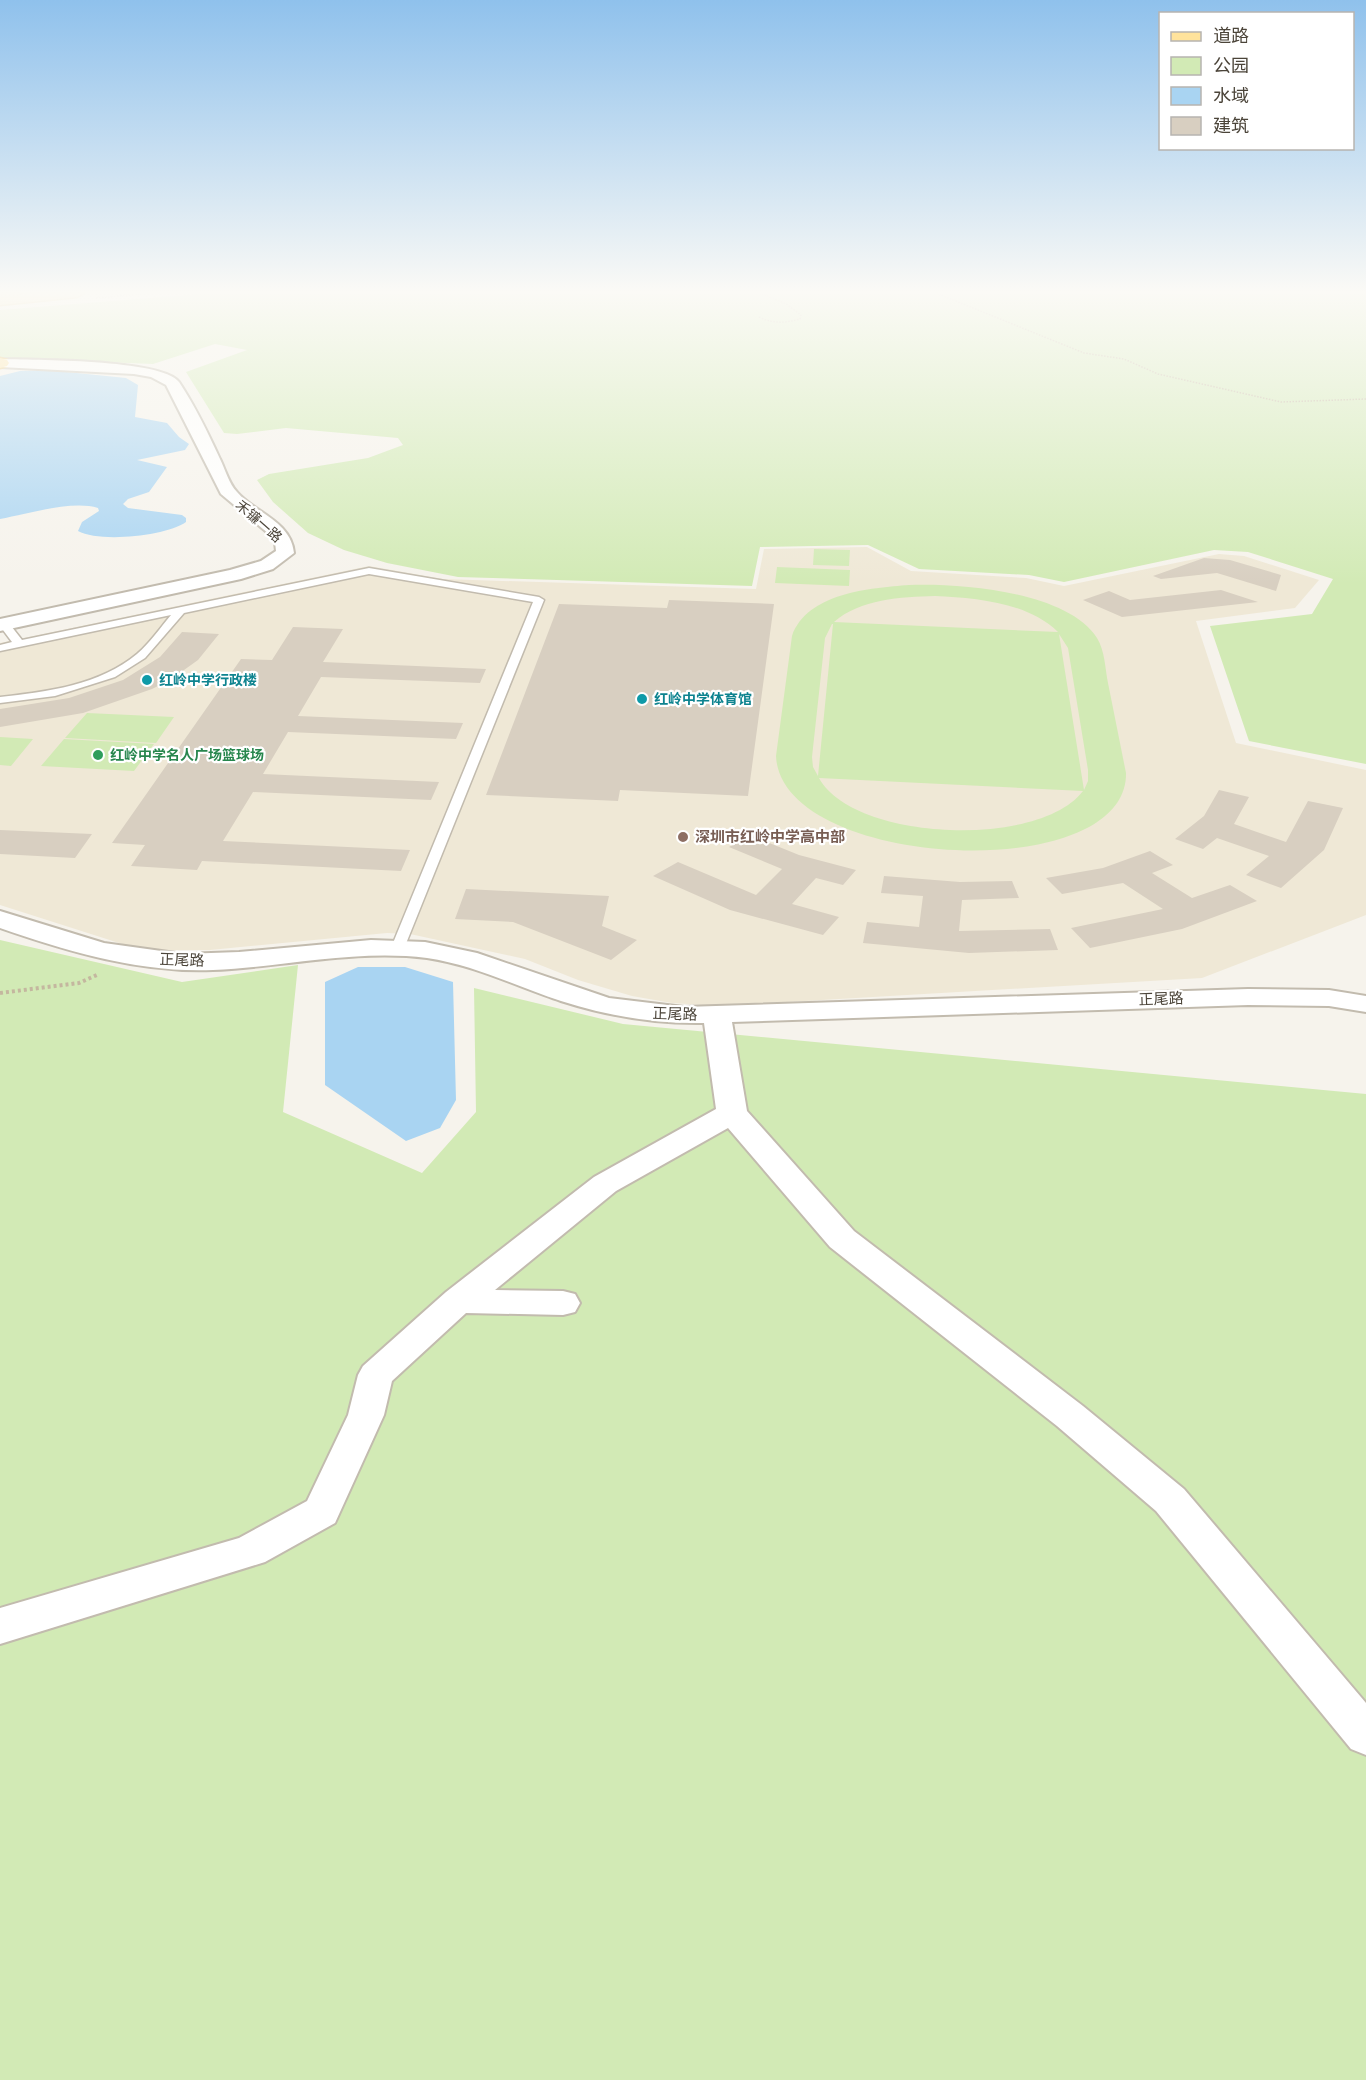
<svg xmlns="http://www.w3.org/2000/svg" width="1366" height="2080" viewBox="0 0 1366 2080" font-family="Raleway,'Noto Sans SC',sans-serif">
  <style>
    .education { fill: #efe8d6 }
    .green { fill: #d2eab5; fill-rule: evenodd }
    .water { fill: #a9d4f2 }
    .building { fill: #d8cfc1 }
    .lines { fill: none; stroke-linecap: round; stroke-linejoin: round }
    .service-casing { stroke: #c2bbae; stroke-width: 3 }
    .minor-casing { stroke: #c2bbae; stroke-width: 4 }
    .primary-casing { stroke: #e6c16a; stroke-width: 3 }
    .trunk-casing { stroke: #e0a43c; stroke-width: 3 }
    .path-far1 { stroke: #c4b79f; stroke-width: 1.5; stroke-dasharray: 1.5 1.5; stroke-linecap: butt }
    .path { stroke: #c4b79f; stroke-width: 4; stroke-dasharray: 3 3; stroke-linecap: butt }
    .service { fill: #fff; fill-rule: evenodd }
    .minor { fill: #fff; fill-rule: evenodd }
    .primary { fill: #ffe39c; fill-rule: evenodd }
    .trunk { fill: #ffd985; fill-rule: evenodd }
    .culture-dot { fill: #0f9aa8; stroke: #fff; stroke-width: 2 }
    .leisure-dot { fill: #2e9e5b; stroke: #fff; stroke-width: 2 }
    .education-dot { fill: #8d6e63; stroke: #fff; stroke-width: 2 }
    .labels { text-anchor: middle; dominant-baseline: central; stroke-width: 4.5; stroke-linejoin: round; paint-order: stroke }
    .far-street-label { font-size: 14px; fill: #4b4439; stroke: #fff }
    .far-culture-label { font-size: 14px; font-weight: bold; fill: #0d838f; stroke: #fff; text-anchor: start }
    .far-leisure-label { font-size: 14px; font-weight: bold; fill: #27864d; stroke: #fff; text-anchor: start }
    .education-label { font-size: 15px; font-weight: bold; fill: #785e54; stroke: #fff; text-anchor: start }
    .street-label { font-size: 15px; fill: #4b4439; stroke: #fff }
  </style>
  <rect width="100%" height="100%" fill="#f6f3ec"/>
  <path class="education" d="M 867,547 L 911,571 L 1026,578 L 1064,586 L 1219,554 L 1244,556 L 1319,580 L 1295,608 L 1196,621 L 1236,743 L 1366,770 L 1366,915 L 1202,978 L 717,1006 L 672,1003 L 632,996 L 578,980 L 525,959 L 410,934 L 387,933 L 210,950 L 141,950 L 0,905 L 0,643 L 369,566 L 443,579 L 756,589 L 764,549 Z"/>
  <path class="green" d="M 212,293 L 1366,293 L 1366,764 L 1249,741 L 1210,626 L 1312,614 L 1333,579 L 1248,552 L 1214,550 L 1064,582 L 1029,575 L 919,569 L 868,545 L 760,547 L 752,586 L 458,577 L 387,563 L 344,550 L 308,533 L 273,502 L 257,480 L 269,474 L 368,458 L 403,445 L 398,438 L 286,428 L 237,434 L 224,433 L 186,372 L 247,350 L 215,344 L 153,364 L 0,358 L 0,310 Z
    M 814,549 L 850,550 L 849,566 L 813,565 Z
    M 777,567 L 850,570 L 849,586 L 775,583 Z
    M 909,585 C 959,583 1067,591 1097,638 C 1105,651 1105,668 1108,683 C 1114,713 1120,743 1126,773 C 1128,887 781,870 776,756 L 792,636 C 807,593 870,588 909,585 ZM 935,596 C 976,598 1027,602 1058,632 L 834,622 C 860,599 901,597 935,596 ZM 832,624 L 833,624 L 818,776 L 813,767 L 812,757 L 825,638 ZM 1059,634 L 1068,648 L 1088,770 L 1088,781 L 1084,790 ZM 819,778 L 1083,791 C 1039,849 853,841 819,778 Z
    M 87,713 L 174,717 L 156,743 L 65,738 Z
    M 0,737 L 33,739 L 11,766 L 0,765 Z
    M 64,739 L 154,744 L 134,771 L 41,766 Z
    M 0,940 L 182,982 L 298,965 L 283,1112 L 422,1173 L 476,1112 L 474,988 L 623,1024 L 1366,1094 L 1366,2080 L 0,2080 Z"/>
  <path class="water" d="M 47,370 L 126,378 L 138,385 L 135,417 L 167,423 L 179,437 L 189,444 L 185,450 L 137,460 L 167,467 L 149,492 L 128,499 L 123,504 L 128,508 L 182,515 L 186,518 L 186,522 C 166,536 100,543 78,531 L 82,522 L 99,511 L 98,508 C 72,500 27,514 0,519 L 0,376 L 20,371 Z
    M 358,967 L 405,967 L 453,982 L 456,1100 L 440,1128 L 406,1141 L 325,1085 L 325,982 Z"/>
  <path class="building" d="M 1204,558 L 1230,560 L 1281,575 L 1276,591 L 1217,573 L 1161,579 L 1153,576 Z
    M 1221,590 L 1258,602 L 1122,617 L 1083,600 L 1109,591 L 1130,600 Z
    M 669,600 L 774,604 L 748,796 L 620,790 L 618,801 L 486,795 L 559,604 L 667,608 Z
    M 293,627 L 343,629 L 323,662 L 486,669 L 480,683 L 321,677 L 298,716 L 463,723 L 456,739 L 288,732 L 263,774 L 439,782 L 431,800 L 253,792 L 223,841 L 410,850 L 401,871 L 202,861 L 197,870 L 131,866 L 145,845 L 112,843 L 241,659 L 272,660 Z
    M 182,632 L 219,634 L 198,660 L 170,680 L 152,689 L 83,713 L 0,727 L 0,709 L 69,698 L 123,680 L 160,657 Z
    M 1219,790 L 1249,797 L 1234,824 L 1286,842 L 1308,801 L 1343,808 L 1324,850 L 1281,888 L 1246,875 L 1269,856 L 1217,838 L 1203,849 L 1175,839 L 1204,816 Z
    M 0,830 L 92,834 L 75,858 L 0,854 Z
    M 750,835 L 799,855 L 856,870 L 843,885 L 816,878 L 792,904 L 839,917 L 823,935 L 730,910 L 653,876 L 678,862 L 756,895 L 782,869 L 729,847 Z
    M 1150,851 L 1173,865 L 1152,873 L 1192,898 L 1230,885 L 1257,901 L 1182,929 L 1090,948 L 1071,928 L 1163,909 L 1123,883 L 1062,894 L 1046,878 L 1103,868 Z
    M 884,876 L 960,882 L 1012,881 L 1019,898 L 962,900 L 959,931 L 1050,929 L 1058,950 L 969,953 L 863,943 L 867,922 L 919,927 L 923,896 L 881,893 Z
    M 466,889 L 609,896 L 602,926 L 637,940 L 611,960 L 513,922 L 455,919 Z"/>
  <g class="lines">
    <g class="service-casing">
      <path id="service" d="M 369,568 L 539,597 L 544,600 L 403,951 L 393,951 L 391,948 L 533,602 L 369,574 L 184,613 L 145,658 L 115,677 L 55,696 L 0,703 L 0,697 C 47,692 100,685 137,654 C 150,643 160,628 171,615 L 0,651 L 0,645 L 12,642 L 0,626 L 0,622 L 8,622 L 22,640 Z"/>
    </g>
    <g class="minor-casing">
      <path id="minor" d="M 0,359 C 31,360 163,359 179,382 C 195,406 208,433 220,459 C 225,469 229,484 237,492 C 255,513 291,521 294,553 L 273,569 L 241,579 L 0,631 L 0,619 L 230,570 L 261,561 L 276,551 L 275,542 L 269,534 L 221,494 L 166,385 L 151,377 L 134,374 L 0,367 Z
        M 0,911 L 104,943 L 183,954 L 239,952 L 371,940 L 425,942 L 477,953 L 609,998 L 684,1007 L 1248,989 L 1329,990 L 1366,996 L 1366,1012 L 1329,1006 L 1248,1005 L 732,1022 L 747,1111 L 854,1231 L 1083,1406 L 1184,1489 L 1366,1703 L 1366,1755 L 1351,1749 L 1156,1511 L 1057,1426 L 830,1247 L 728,1128 L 616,1191 L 495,1290 L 563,1291 L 575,1294 L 580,1303 L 575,1312 L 563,1315 L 466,1313 L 392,1381 L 384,1415 L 335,1523 L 265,1562 L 0,1644 L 0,1608 L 239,1538 L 307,1501 L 348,1415 L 358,1375 L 363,1366 L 446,1292 L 594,1177 L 716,1109 L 704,1023 C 655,1024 608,1016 561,1001 C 516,986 474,965 427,958 C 356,949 284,967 213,970 C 140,973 69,952 0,928 Z"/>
    </g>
    <g class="primary-casing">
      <path id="primary" d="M 33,293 L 84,293 L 77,297 L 0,305 L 0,297 Z
        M 0,358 L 7,360 L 9,363 L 7,366 L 0,368 Z"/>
    </g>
    <g class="trunk-casing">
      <path id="trunk" d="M 0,293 L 21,293 L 19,296 L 0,299 Z"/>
    </g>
    <path class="path-far1" d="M 936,293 L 1084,353 L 1124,359 L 1158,374 L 1281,402 L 1366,399
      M 96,298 L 154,293
      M 759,317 C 773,324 786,323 800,319 L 801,315 L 786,304 L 760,293"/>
    <path class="path" d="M 0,993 L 79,983 L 99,974"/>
    <use href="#service" class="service"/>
    <use href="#minor" class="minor"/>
    <use href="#primary" class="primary"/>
    <use href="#trunk" class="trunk"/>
  </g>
  <linearGradient id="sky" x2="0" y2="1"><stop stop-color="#8fc1ec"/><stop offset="0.5" stop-color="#fbfaf6"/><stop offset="1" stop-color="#fbfaf6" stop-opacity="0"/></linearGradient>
  <rect width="1366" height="584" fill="url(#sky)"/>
  <g class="culture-dot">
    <circle cx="147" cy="680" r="6"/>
    <circle cx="642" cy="699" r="6"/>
  </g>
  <circle class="leisure-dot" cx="98" cy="755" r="6"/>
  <circle class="education-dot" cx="683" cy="837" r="6"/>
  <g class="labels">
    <g class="far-street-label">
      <text transform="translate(259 521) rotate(41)">禾镰一路</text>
    </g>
    <g class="far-culture-label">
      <text x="159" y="680">红岭中学行政楼</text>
      <text x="654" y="699">红岭中学体育馆</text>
    </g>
    <g class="far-leisure-label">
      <text x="110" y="755">红岭中学名人广场篮球场</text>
    </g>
    <g class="education-label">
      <text x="695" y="837">深圳市红岭中学高中部</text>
    </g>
    <g class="street-label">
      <text transform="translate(182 960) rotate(2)">正尾路</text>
      <text transform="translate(1161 999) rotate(-2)">正尾路</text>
      <text transform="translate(675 1014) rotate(2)">正尾路</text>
    </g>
  </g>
  <rect x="1159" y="12" width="195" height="138" fill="#ffffff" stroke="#b7b4b0" stroke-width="1.5"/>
  <rect x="1171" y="32" width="30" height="9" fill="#ffe39c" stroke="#b7b4b0" stroke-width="1.5"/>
  <text x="1213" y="42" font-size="18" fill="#4b4439">道路</text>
  <rect x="1171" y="57" width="30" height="18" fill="#d2eab5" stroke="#b7b4b0" stroke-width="1.5"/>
  <text x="1213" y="72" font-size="18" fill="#4b4439">公园</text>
  <rect x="1171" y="87" width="30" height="18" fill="#a9d4f2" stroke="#b7b4b0" stroke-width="1.5"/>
  <text x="1213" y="102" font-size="18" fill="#4b4439">水域</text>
  <rect x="1171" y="117" width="30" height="18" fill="#d8cfc1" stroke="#b7b4b0" stroke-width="1.5"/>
  <text x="1213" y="132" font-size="18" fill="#4b4439">建筑</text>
</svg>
